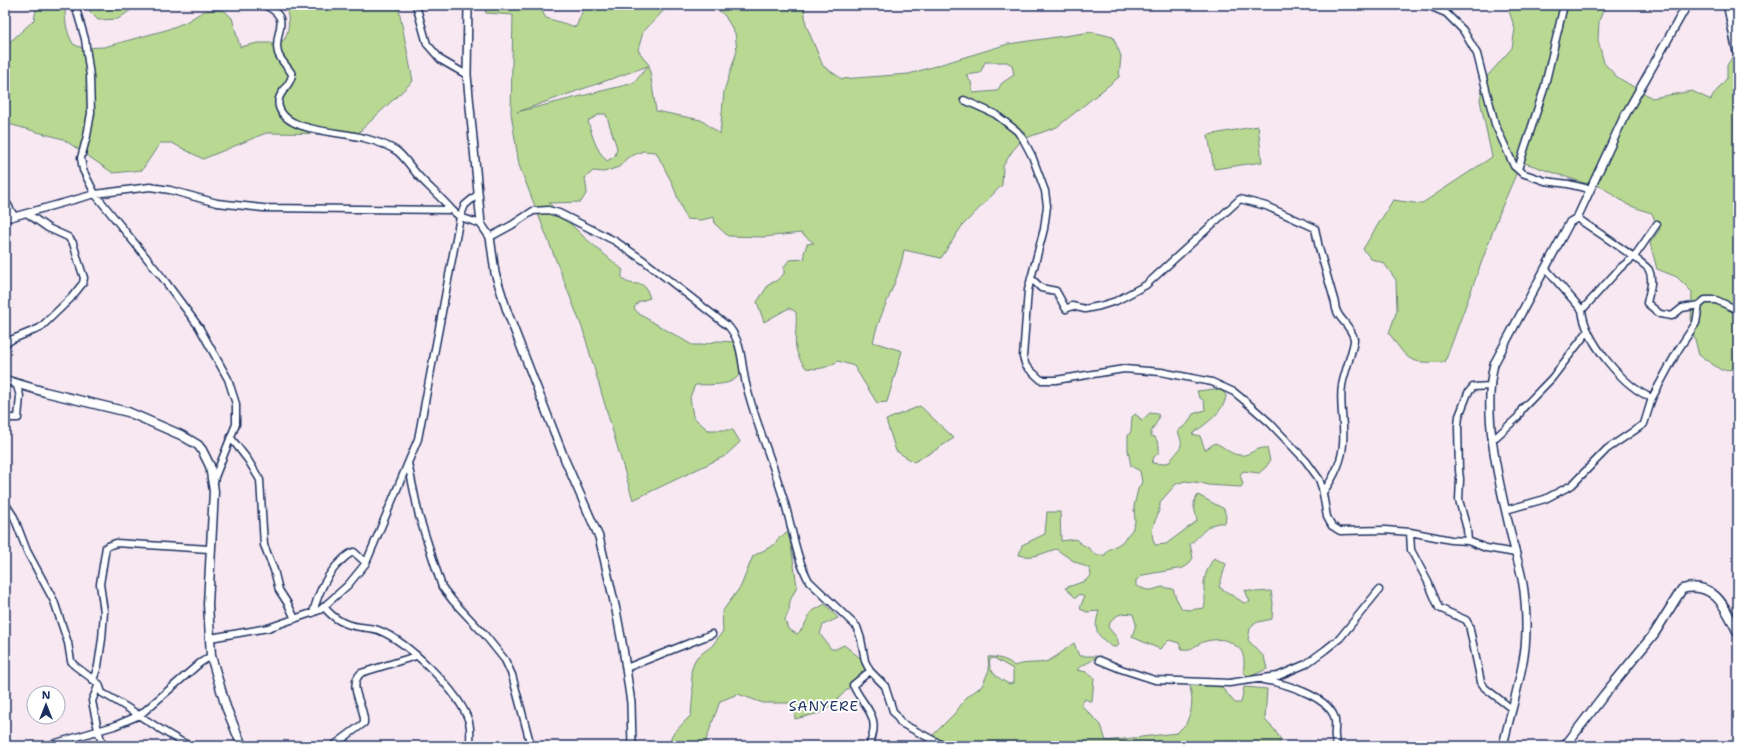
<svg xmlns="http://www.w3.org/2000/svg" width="1743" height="751" viewBox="0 0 1743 751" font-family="'Shantell Sans',sans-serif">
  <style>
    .green { fill: #b9d992; stroke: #6a8478; fill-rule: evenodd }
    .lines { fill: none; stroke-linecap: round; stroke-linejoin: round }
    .minor-casing { stroke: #1b2f5e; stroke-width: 9 }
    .tertiary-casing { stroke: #1b2f5e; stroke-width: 10 }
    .secondary-casing { stroke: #1b2f5e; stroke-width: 11 }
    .trunk-casing { stroke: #1b2f5e; stroke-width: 13 }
    .minor { stroke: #fff; stroke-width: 6 }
    .tertiary { stroke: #fff; stroke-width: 7 }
    .secondary { stroke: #fff; stroke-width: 8 }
    .trunk { stroke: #fff; stroke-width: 10 }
    .labels { text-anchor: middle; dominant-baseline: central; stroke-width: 4; stroke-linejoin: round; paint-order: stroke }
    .quarter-label { font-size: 14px; letter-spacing: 1px; fill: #1b2f5e; stroke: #fff }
  </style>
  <rect width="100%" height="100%" fill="#f7e8f2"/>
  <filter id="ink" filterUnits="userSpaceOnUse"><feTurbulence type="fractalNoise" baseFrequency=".025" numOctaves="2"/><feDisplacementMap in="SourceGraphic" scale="8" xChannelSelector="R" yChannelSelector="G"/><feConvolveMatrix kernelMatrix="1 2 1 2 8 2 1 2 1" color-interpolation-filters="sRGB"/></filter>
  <g filter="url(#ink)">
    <path class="green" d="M 35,5 L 63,5 L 65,7 C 65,21 66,31 73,44 L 82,48 L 104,47 L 166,30 L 186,22 L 204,11 L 215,10 L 225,11 L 232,18 L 240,47 L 258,43 L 278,43 L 285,39 C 290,27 290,17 284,5 L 398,5 L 413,81 L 357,134 L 266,133 L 203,159 L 172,143 L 160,143 L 142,170 L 113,173 L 63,139 L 5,123 L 5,41 L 11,41 L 34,20 L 36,10 Z
      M 87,5 L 136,5 L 135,7 L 118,19 L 98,20 L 91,13 Z
      M 483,5 L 538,5 L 546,18 L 576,27 L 585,5 L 669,5 L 643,32 L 638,50 L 649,65 L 656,111 L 701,120 L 720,134 L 724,91 L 737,51 L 735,33 L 725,16 L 713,5 L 804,5 L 806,25 L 823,66 L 842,79 L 909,74 L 1008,44 L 1092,32 L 1113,37 L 1121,56 L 1119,77 L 1057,127 L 1023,139 L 1013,150 L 1003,166 L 1002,185 L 962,226 L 941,258 L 904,250 C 899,282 880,310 873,342 L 902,351 L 887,402 L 877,403 L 854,366 L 838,361 C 827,368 819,370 806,368 C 789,347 798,336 796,312 L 789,308 L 764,322 L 757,302 L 769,284 L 776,281 L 784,274 L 784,267 L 789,260 L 805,259 L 804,253 L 807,244 L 814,243 L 801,233 L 763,237 L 728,236 L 715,224 L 714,217 L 701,220 L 686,219 L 672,183 L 656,152 L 643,151 L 627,158 L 619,167 L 604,172 L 593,171 L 585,178 L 587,192 L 581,202 L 549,203 L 585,238 L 623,270 C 618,283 632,284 641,284 L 646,288 L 650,298 L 638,302 L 634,308 L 639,314 L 692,345 L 702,345 L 717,341 L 735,342 L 744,351 C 746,388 723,384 695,385 L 690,397 L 693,417 L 708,430 L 733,430 L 740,442 L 725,456 L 633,500 L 583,330 L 519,165 L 511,113 L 513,15 L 486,13 ZM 985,62 L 1007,62 L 1012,65 L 1014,75 L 1002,83 L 997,91 L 973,93 L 971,82 L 966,75 L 980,73 ZM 648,66 L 634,83 L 517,112 ZM 600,114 L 606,114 L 617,148 L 615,156 L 607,161 C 596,150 592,136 588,121 Z
      M 1507,5 L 1605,5 L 1599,21 L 1598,40 L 1604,63 L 1617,77 L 1652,98 L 1692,91 L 1711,100 L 1714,94 L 1727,78 L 1727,65 L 1738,49 L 1738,369 L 1721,370 L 1699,355 L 1691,324 L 1692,292 L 1677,277 L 1657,269 L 1650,243 L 1660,229 L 1651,213 L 1628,205 L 1602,187 L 1581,182 L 1522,162 L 1524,166 L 1520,165 L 1501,209 L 1445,362 C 1408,363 1410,363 1389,333 L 1397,310 L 1396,280 L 1384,263 L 1371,259 L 1363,249 L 1393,200 L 1421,204 L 1492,157 L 1480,100 L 1484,80 L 1512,48 L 1515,29 Z
      M 1258,126 L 1262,162 L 1214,169 L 1208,135 Z
      M 1215,389 L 1222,391 L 1226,395 C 1225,412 1204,425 1192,434 L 1200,436 L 1205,450 L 1215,443 C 1224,446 1229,454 1239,455 C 1249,457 1255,447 1267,448 L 1270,461 L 1266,467 L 1259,473 L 1243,471 L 1240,475 L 1243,484 L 1241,487 L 1208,485 L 1202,483 L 1185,481 L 1176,484 L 1160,502 C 1161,518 1146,525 1155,545 L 1166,544 L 1197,521 C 1196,509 1190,506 1198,495 L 1224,509 L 1226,517 L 1225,523 C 1208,521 1202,535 1190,544 L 1193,558 L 1188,565 L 1183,568 L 1143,575 L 1136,580 L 1136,586 L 1147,590 L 1152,590 L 1162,587 L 1173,589 L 1176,598 L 1182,609 L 1189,610 L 1204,608 C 1207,599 1203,592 1204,583 C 1205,574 1209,565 1214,558 L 1226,564 L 1219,587 L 1244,603 L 1250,602 L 1245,590 L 1257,592 L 1271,591 L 1273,604 L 1272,619 L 1254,623 L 1250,629 L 1248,640 L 1264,657 L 1267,669 L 1249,677 L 1243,672 C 1245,663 1245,651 1236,646 C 1233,644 1230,642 1228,641 C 1221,638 1205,640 1199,644 C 1191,648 1192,650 1182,649 L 1179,643 L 1169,640 L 1160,649 L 1132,637 L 1136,624 L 1133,614 C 1121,612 1113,615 1108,627 L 1117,638 L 1119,645 L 1116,647 C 1110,647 1110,645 1105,641 C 1094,632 1095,625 1099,611 L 1087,612 L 1080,609 L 1084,597 L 1079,594 L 1076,598 L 1065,588 L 1085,581 L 1091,576 L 1090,569 L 1072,560 L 1056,549 C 1043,553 1033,559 1019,555 L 1022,545 L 1045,534 L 1047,512 L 1060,512 L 1061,541 L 1076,539 C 1080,544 1082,544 1087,547 C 1096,553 1091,556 1105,555 L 1108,550 L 1121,543 L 1132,530 L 1135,522 L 1134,506 L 1138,489 L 1142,482 L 1140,471 L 1131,466 L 1128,450 L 1128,436 L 1131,431 L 1132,417 L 1135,414 L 1140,418 L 1141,421 L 1150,413 L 1158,414 L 1159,418 L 1151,432 L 1151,436 L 1155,437 L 1159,445 L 1159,452 L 1154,457 L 1152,463 L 1160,464 L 1170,462 C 1172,456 1180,452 1181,445 C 1182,441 1179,435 1178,431 L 1188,423 L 1193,414 L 1205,410 L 1204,401 L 1199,397 L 1197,391 Z
      M 920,406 L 954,438 L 934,451 L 914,462 L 896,451 L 886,420 Z
      M 789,532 L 797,586 L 790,601 L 789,610 L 785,620 L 788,629 L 797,634 L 803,628 L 811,612 L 825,604 L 838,618 L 823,625 L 820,634 L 831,649 L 836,649 L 844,645 L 870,666 L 833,704 L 820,713 L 795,719 L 794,703 L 763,703 L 738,694 L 720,701 L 704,746 L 668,746 L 672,735 L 691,715 L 693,691 L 691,672 L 694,662 L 697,657 L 712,646 L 723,631 L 722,612 L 741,586 L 753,556 L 774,545 L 780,537 Z
      M 1074,643 L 1079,656 L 1096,656 C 1091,664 1082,663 1077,670 L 1086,672 L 1094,678 L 1092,702 L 1085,699 L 1081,705 L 1101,725 L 1106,741 L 1177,733 L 1186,724 L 1191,711 L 1192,700 L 1189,678 L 1218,683 L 1235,703 L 1241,703 L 1244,687 L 1267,689 L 1265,720 L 1274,729 L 1282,741 C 1279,742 1276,745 1274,746 C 1261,749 1239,739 1223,743 L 1223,746 L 1152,745 L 1147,746 L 931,746 L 926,742 L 955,713 L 967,697 L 982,686 L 989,670 L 988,657 C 995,656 1010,660 1014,666 C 1024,662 1034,664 1045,662 C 1055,659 1065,649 1074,643 ZM 994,658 L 1013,669 L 1013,683 L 1009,684 C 999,679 987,671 990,659 Z"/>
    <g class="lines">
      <g class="minor-casing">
        <path id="minor" d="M 75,5 L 85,39 L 90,76 L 91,113 L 87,136 L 81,158 L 83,170 L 95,194 L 162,277 L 199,327 L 228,379 L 236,404 L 236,424 L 215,477 L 214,483
          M 264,5 C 295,19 272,31 278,53 C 280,60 288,67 292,74 C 292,86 275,93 279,107 C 287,133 341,131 364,138 C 375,141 389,145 398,152 C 405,158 410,166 416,173 C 427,186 441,197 452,210
          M 416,5 L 427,44 L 441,60 L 467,75
          M 1427,5 L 1446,13 L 1463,30 L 1477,54 L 1495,124 L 1514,166 L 1522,173 L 1545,181 L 1568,184 L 1589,189
          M 964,100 L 995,114 L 1017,131 L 1023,139 L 1032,156 L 1045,191 L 1047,206 L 1044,229 L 1028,290 L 1023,357 L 1026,366 L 1041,380 L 1056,380 L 1124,369 L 1161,372 L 1212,382 L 1234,392 L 1245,401 L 1270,423 L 1306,461 L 1319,479 L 1322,488 L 1327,517 L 1332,526 L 1340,531 L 1385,530 L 1410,532 L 1451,540 L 1468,541 L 1486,548 L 1516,553
          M 1518,169 L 1544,89 L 1564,5
          M 5,200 L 14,216
          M 1577,218 C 1587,225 1647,264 1649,270 C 1654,281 1649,292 1647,303 L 1660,314 L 1672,316 L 1682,308 L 1699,305 L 1705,300 L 1716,300 L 1738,310
          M 5,219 L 95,194 L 150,187 L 170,190 L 217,203 L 263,208 L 452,210 L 460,217 L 481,224
          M 490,237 L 512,225 L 533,211 L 548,210 L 559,213 L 615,241 L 643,260 L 729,327 C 743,344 741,364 746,384 C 755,422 771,457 782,494 C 792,523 794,554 809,581 L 857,627 L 861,639 L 865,661 L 870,671 L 885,686 L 893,711 L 901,723 L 944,746
          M 1546,269 L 1582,310 L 1620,268 L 1634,257 L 1657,224
          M 1031,278 L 1041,288 L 1056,291 L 1066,309 L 1072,306 L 1085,309 L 1100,306 L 1116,301 L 1146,285 L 1240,199 L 1266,206 L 1315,228 L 1319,248 L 1335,303 C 1335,318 1351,324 1354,339 C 1355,345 1343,376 1342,386 C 1339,405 1345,425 1343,444 C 1342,461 1334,477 1324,491 L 1323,489
          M 1582,310 C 1585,341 1624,387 1652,398 L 1678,350 L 1696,323 L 1699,305
          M 5,344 L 13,339 L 40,328 L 71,298 L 83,283 L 84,278 L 79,263 L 73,243 L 68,237 L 48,228 L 28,214
          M 5,420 L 11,418 L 18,418 L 20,396 L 16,383
          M 231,438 L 248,460 L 260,480 L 264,545 L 274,570 L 279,590 L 288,604 L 295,619
          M 1493,438 L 1496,437 L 1518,417 L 1522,409 L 1552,378 L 1588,331
          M 408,463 L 419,516 L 442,587 L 453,601 L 484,634 L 505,660 L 512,675 L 531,746
          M 5,503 L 14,517 L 27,551 L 54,601 L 68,643 L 71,661 L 74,665 L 99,684 L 102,693 C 133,709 159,731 190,746
          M 1506,510 L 1545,499 L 1572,485 L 1607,449 L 1644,424 L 1652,398
          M 1410,532 L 1411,550 L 1428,582 L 1439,608 L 1466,620 L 1469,625 L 1481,682 L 1485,688 L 1512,709
          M 1468,541 L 1467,529 L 1459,500 L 1460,479 L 1459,470 L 1458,426 L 1459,416 L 1468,393 L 1473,387 L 1491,386
          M 324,607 C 334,619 344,625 360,627 C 366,628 372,628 378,630 C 407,641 460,692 469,722 C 471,729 470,738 470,746
          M 313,613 C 318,593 326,575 341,561 C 345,557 349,553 354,552 L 366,563
          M 210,638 L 268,628 L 320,610 L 348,585 L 366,563 L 418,439 L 460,217 L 465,205 L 477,195
          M 1099,660 L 1121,669 L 1155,680 L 1229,683 L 1278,676 L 1306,664 L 1325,650 L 1340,638 L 1379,590
          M 626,668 L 712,634
          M 93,680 L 98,666 L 102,639 L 104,612 L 100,584 L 106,547 L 116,543 L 209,549
          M 1263,680 C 1283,683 1325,695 1334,716 C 1338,725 1331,737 1338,746
          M 99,684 L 92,701 L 98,730 L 103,746
          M 46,746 L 114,726 L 140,715 L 200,663 L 211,656
          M 71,746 L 74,738
          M 333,746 L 364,723 C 366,707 346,687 361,673 L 416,656
          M 869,746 C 882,715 865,710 853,685 L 870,671"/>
      </g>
      <g class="tertiary-casing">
        <path id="tertiary" d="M 468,5 L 467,75 L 481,224 L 490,237 L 495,273 L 507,311 L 565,460 L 599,537 L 616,610 L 623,648 L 631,703 L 632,746
          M 1503,746 C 1510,714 1521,681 1525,648 C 1527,629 1526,610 1524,591 C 1522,574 1517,559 1513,543 C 1501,490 1481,417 1494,364 L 1570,222 L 1577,218 L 1623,119 L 1687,5"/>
      </g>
      <g class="secondary-casing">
        <path id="secondary" d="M 5,380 L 45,392 L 128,412 L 181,435 L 198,445 L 202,450 L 210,466 L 214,491 L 208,604 L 211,656 L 226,707 L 242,746
          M 1565,746 L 1604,695 L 1654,634 L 1682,589 C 1715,580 1726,609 1738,633"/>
      </g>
      <g class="trunk-casing">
        <path id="trunk" d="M 1729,5 L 1738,50"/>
      </g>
      <use href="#minor" class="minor"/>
      <use href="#tertiary" class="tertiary"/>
      <use href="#secondary" class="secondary"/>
      <use href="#trunk" class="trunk"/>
    </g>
  </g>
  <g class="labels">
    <g class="quarter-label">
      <text x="824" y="706">SANYERE</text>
    </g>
  </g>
  <rect width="1743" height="751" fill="none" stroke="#fff" stroke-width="20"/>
  <rect x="10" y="10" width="1723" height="731" fill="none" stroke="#1b2f5e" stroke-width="1.5" filter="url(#ink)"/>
  <g transform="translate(46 705)"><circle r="19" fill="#ffffff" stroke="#a4acbf"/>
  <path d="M0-3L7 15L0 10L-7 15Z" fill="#1b2f5e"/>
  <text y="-6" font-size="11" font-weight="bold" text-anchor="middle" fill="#1b2f5e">N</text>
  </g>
</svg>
